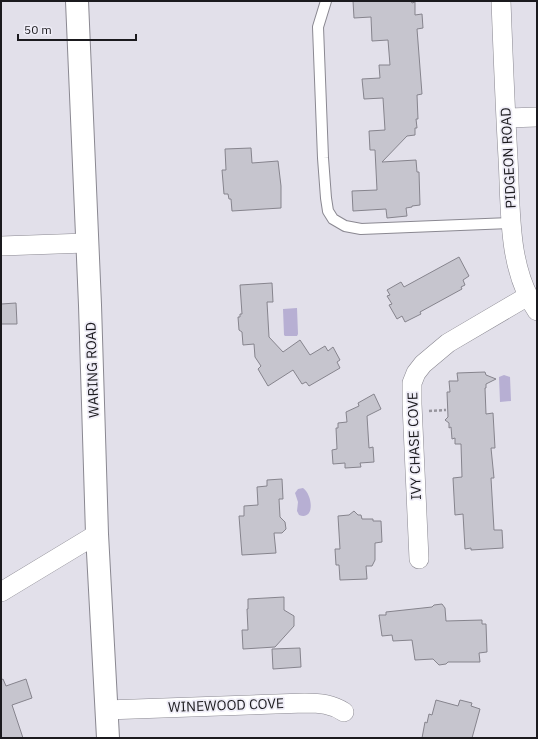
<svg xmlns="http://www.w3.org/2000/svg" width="538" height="739" viewBox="0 0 538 739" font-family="'IBM Plex Sans',sans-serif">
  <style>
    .water { fill: #b7afd3 }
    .building { fill: #c6c5ce; stroke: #86848d }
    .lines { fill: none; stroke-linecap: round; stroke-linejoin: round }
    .lane-casing { stroke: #8a8891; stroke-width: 12 }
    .street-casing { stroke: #8a8891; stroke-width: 20 }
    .secondary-casing { stroke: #8a8891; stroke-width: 24 }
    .path { stroke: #97959d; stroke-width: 2.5; stroke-dasharray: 3 2; stroke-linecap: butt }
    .lane { stroke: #fff; stroke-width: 10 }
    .street { stroke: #fff; stroke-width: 19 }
    .secondary { stroke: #fff; stroke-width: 22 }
    .labels { text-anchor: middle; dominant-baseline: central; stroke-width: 3.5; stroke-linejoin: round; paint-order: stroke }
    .street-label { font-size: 14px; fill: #1b1a1e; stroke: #efedf7 }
  </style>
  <rect width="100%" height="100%" fill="#e2e0ea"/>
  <path class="water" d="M 297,308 L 298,334 L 297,336 L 285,336 L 284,335 L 283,309 Z
    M 504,375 L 510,377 L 511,401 L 500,402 L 499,377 Z
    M 303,488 C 313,495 315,521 299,515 L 297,511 L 298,502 L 295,493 L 298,489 Z"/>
  <path class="building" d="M 353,1 L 411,1 L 412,3 L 415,2 L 415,15 L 422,14 L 423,28 L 417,29 L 422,94 L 417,95 L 418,119 L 416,119 L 417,128 L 415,128 L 415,135 L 407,136 L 382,162 L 416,160 L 417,172 L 419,172 L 420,205 L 412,206 L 412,207 L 406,208 L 407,216 L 387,218 L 386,209 L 353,211 L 352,191 L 377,190 L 375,150 L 370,150 L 369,131 L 385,130 L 383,98 L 364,99 L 362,79 L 380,78 L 379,65 L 390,65 L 388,40 L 372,41 L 371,17 L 354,18 Z
    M 251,148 L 252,163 L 278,161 L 281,186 L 281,208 L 232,211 L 231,199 L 229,199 L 228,194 L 224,194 L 222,170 L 226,170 L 225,149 Z
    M 459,257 L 469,276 L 463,280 L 465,285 L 461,287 L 462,289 L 420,312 L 421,314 L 405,322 L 402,316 L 397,319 L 389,305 L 392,304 L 387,296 L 390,295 L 387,290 L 401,282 L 404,287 Z
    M 272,283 L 273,302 L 267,302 L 269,337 L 283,352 L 300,340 L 310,355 L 325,346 L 328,351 L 333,347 L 340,360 L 337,362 L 340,368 L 309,386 L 306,382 L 302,384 L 293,370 L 268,386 L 258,369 L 261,366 L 255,357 L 254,344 L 243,345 L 242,332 L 239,330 L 238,317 L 240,317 L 240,314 L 242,314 L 240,285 Z
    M 16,303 L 17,324 L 1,324 L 1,304 Z
    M 485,372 L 486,375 L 496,379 L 486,384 L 486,388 L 485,388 L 486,414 L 493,413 L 495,448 L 491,448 L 494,478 L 491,478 L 494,530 L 502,530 L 503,548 L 471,550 L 471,548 L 465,549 L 463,514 L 455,515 L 453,478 L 462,477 L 461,444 L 455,444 L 455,438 L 452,439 L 451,427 L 449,428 L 449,423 L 445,420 L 448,417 L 447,392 L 450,392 L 449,381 L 458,381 L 457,373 Z
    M 374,394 L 381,409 L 367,416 L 369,448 L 373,447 L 374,462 L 360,463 L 361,467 L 345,468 L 345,463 L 333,464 L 332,450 L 337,449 L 336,428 L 338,428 L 338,423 L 347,422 L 346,412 L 359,406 L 358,403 Z
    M 282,479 L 283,499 L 279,499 L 280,517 L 285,522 L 286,529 L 282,533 L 274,533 L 276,553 L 242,555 L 239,516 L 244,516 L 244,506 L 258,505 L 257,487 L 267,486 L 267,480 Z
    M 354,511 L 358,515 L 361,515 L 362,519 L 373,519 L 373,521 L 381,521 L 382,542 L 375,543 L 375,560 L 372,566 L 366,566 L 367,579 L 340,580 L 339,565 L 336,565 L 335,549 L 340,549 L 338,516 L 349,515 Z
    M 284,597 L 284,610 L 294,616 L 294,626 L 275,647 L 243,649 L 242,630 L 248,630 L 247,609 L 248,609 L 248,599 Z
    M 442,604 L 445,608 L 446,621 L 482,620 L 482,624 L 486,624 L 487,652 L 479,653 L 480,662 L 448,662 L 446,664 L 439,665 L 433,659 L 415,660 L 412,640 L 393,641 L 392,635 L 382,636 L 379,615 L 386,615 L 386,612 L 432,607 L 434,605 Z
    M 300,648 L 301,667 L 273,669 L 272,649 Z
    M 3,679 L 6,686 L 26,679 L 32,698 L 12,705 L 23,738 L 1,738 L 1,680 Z
    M 436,700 L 458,706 L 460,700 L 472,703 L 471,706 L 480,709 L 472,738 L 422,738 L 425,722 L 427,723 L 429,714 L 432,715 Z"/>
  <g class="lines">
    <g class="lane-casing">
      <path id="lane" d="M 326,1 L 318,27 L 323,158 L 326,198 L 328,211 L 333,219 L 345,226 L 361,229 L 512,223"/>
    </g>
    <g class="street-casing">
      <path id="street" d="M 501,1 C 503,54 505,106 508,158 C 511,209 507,268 537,311
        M 506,118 L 537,117
        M 1,246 L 86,243
        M 419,559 L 412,404 L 412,383 L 416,373 L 423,364 L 448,343 L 528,296
        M 1,592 L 97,534
        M 106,710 L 305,703 C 320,703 332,704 344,712"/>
    </g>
    <g class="secondary-casing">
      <path id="secondary" d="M 77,1 L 90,305 L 97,534 L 108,738"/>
    </g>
    <path class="path" d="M 429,411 L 446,410"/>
    <use href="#lane" class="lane"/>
    <use href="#street" class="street"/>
    <use href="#secondary" class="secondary"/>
  </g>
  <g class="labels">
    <g class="street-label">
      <text transform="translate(508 158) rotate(-93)">PIDGEON ROAD</text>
      <text transform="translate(92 370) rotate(-92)">WARING ROAD</text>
      <text transform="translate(414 446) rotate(-92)">IVY CHASE COVE</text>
      <text transform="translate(226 705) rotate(-2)">WINEWOOD COVE</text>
    </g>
  </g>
  <rect width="538" height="739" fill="none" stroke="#1b1a1e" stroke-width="4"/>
  <path d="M18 34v6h118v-6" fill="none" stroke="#1b1a1e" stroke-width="2"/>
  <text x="24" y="34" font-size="12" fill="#1b1a1e" stroke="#efedf7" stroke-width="3" paint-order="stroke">50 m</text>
</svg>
